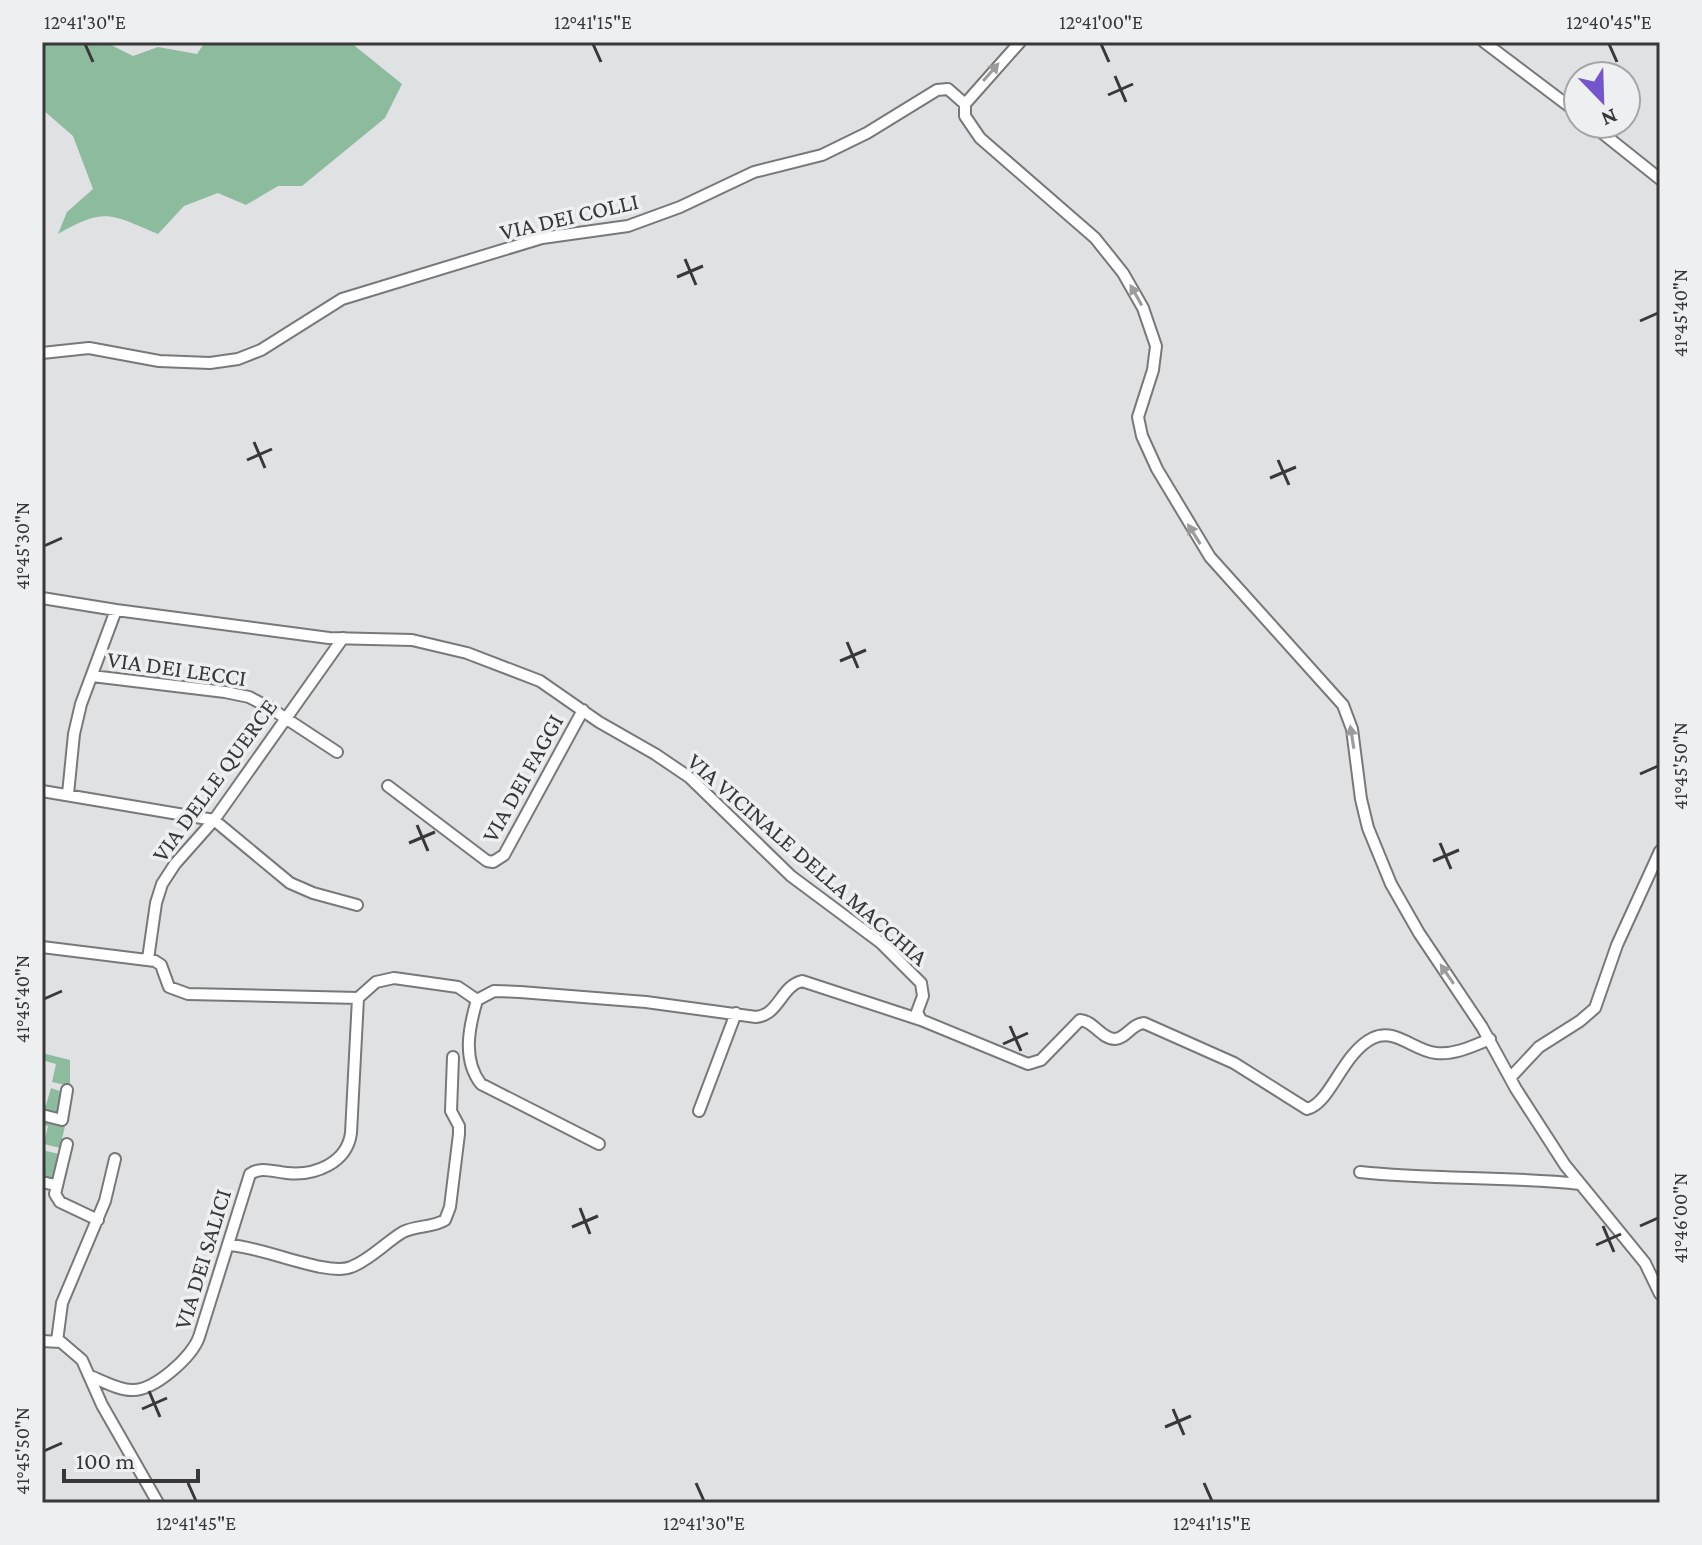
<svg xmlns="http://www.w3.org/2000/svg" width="1702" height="1545" viewBox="0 0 1702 1545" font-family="'Crimson Pro',serif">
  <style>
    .green { fill: #8dbb9e }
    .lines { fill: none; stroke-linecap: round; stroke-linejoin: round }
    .minor-casing { stroke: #77787a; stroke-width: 14 }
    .minor { stroke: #fff; stroke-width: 10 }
    .oneway { fill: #9c9c9c }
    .ticks { fill: none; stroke: #383839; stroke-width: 3 }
    .labels { text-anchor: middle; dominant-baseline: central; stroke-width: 7; stroke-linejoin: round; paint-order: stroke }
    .street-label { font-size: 24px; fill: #383839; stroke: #edeff1 }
    .neatline { fill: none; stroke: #383839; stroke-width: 3 }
    .ticks-label { font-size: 20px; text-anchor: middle; fill: #383839 }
  </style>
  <rect width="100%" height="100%" fill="#e0e1e3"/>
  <path class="green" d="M 42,42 L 105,42 L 133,56 L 158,47 L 197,54 L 205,42 L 350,42 L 402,84 L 385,118 L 302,186 L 278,186 L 246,205 L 218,193 L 184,206 L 158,234 C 110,214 105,207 58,234 L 67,212 L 93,189 L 73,136 L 42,109 Z
    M 42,1053 L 70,1060 L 70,1086 L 52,1082 L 56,1064 L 42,1060 Z
    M 51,1088 L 62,1092 L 60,1114 L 42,1112 L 42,1104 L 46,1105 Z
    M 42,1120 L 65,1126 L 60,1148 L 44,1144 L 48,1126 L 42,1125 Z
    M 42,1150 L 59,1154 L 52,1181 L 42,1178 Z"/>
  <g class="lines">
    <g class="minor-casing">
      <path id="minor" d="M 1484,42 L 1578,113
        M 965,104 L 965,116 L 980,138 L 1095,238 L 1123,273 L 1143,308 L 1156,346 L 1153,370 L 1138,417 L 1142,436 L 1157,469 L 1210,557 L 1343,705 L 1352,729 L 1361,799 L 1368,828 L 1391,884 L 1419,933 L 1482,1027 L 1516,1089 L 1565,1165 L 1645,1263 L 1660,1294
        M 965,104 L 1020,42
        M 1591,124 L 1660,179
        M 42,353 L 89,348 L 159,361 L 210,363 L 238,359 L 261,350 L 342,299 L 542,238 L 628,226 L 680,207 L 754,172 L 822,155 L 867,133 L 937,90 L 948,89 L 965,104
        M 42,598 L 116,610 L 329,638 L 412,640 L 467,653 L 540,681 L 599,722 L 655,754 L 689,777 L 791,876 L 881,943 L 921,983 L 923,996 L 917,1012 L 921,1020 L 1028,1064 L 1041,1060 L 1080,1020 C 1094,1021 1101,1039 1115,1039 C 1127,1038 1131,1024 1144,1023 L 1234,1063 L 1307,1109 C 1331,1103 1342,1053 1373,1038 C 1395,1027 1414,1051 1436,1053 C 1455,1055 1473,1046 1490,1039
        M 92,676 L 225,692 L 249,697 L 270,708 L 337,752
        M 388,786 L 487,861 L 493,862 L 504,855 L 583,710
        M 42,791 L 214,820 L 290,883 L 313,893 L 357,905
        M 68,794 L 74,734 L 81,704 L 116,610
        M 42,947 L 155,961 L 161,965 L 169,987 L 188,994 L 358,998 L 376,982 L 394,978 L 458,987 L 477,1000 L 494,991 L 520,992 L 646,1002 L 756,1017 C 779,1015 781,986 802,981 L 921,1020
        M 148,959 L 156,903 L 162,884 L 175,864 L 214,820 L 343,638
        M 477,1000 C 469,1027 462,1060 481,1084 L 599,1144
        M 1510,1078 L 1539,1047 L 1580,1021 L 1595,1008 L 1617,945 L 1660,851
        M 699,1111 L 736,1013
        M 42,1115 L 62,1120 L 67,1090
        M 67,1144 L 55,1194 L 60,1202 L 98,1220
        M 1360,1172 C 1433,1180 1507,1176 1580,1184
        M 42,1182 L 55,1185
        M 229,1245 C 261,1246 327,1277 351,1267 C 370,1260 386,1242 403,1232 C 417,1225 432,1228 445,1220 L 450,1207 L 459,1134 L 459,1126 L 451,1111 L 453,1057
        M 42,1341 L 61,1342 L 82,1360 L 102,1405 L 158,1503
        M 57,1341 L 62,1303 L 105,1201 L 115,1159
        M 90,1376 C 103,1381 118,1390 132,1390 C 154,1391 192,1357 199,1337 L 250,1174 C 261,1166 274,1172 287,1173 C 315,1176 347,1163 351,1133 L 358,998"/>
    </g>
    <use href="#minor" class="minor"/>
  </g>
  <defs><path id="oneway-solid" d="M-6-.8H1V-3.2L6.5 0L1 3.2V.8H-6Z" transform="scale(2)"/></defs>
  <g class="oneway">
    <use href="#oneway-solid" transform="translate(991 72) rotate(-49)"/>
    <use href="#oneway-solid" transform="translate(1136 295) rotate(-119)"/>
    <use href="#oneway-solid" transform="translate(1194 534) rotate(-122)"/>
    <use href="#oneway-solid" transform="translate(1352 737) rotate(-99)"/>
    <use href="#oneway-solid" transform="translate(1447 974) rotate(-124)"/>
  </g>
  <path class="ticks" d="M 85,44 L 93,62M 593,44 L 601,62M 1101,44 L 1109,62M 1609,44 L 1617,62M 1115,76 L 1126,102M 1108,95 L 1133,84M 685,259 L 696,285M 677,277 L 703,266M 1640,321 L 1658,313M 254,442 L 265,468M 247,460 L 272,449M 1278,460 L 1289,485M 1270,478 L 1296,467M 44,546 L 62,538M 847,642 L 858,668M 840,661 L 866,650M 1640,774 L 1658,766M 417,825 L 428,851M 409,843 L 435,832M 1440,843 L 1451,869M 1433,861 L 1459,850M 44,999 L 62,991M 1010,1026 L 1021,1051M 1003,1044 L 1028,1033M 580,1208 L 590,1234M 1603,1226 L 1614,1252M 1640,1226 L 1658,1218M 572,1227 L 598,1216M 1596,1245 L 1621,1234M 149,1391 L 160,1417M 142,1409 L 167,1398M 1173,1409 L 1184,1435M 1165,1427 L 1191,1416M 44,1451 L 62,1443M 188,1483 L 196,1501M 696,1483 L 704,1501M 1204,1483 L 1212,1501"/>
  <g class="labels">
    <g class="street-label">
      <text transform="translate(569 216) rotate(-13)">VIA DEI COLLI</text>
      <text transform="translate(177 668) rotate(8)">VIA DEI LECCI</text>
      <text transform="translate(522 778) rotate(-61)">VIA DEI FAGGI</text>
      <text transform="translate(214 780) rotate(-54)">VIA DELLE QUERCE</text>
      <text transform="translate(808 859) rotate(41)">VIA VICINALE DELLA MACCHIA</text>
      <text transform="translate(202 1259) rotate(-73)">VIA DEI SALICI</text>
    </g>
  </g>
  <rect width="1702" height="1545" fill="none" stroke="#edeff1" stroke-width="88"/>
  <g transform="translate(1602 100) rotate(157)"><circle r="38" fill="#edeff1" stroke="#a5a6a7" stroke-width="2"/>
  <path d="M0-6L14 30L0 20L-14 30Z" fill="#7455ce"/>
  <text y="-12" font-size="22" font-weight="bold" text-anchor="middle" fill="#383839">N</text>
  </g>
  <path d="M64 1469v12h134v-12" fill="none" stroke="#383839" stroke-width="4"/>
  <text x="76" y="1469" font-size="24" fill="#383839" stroke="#edeff1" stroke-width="6" paint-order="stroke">100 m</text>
  <rect x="44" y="44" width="1614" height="1457" class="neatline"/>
  <g class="ticks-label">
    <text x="85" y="29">12°41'30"E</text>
    <text x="593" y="29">12°41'15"E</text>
    <text x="1101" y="29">12°41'00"E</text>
    <text x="1609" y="29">12°40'45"E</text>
    <text transform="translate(1680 313) rotate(-90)" y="7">41°45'40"N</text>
    <text transform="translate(22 546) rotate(-90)" y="7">41°45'30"N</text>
    <text transform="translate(1680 766) rotate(-90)" y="7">41°45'50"N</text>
    <text transform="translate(22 999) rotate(-90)" y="7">41°45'40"N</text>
    <text transform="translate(1680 1218) rotate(-90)" y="7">41°46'00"N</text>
    <text transform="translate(22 1451) rotate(-90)" y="7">41°45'50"N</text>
    <text x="196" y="1530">12°41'45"E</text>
    <text x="704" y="1530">12°41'30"E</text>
    <text x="1212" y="1530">12°41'15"E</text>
  </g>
</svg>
